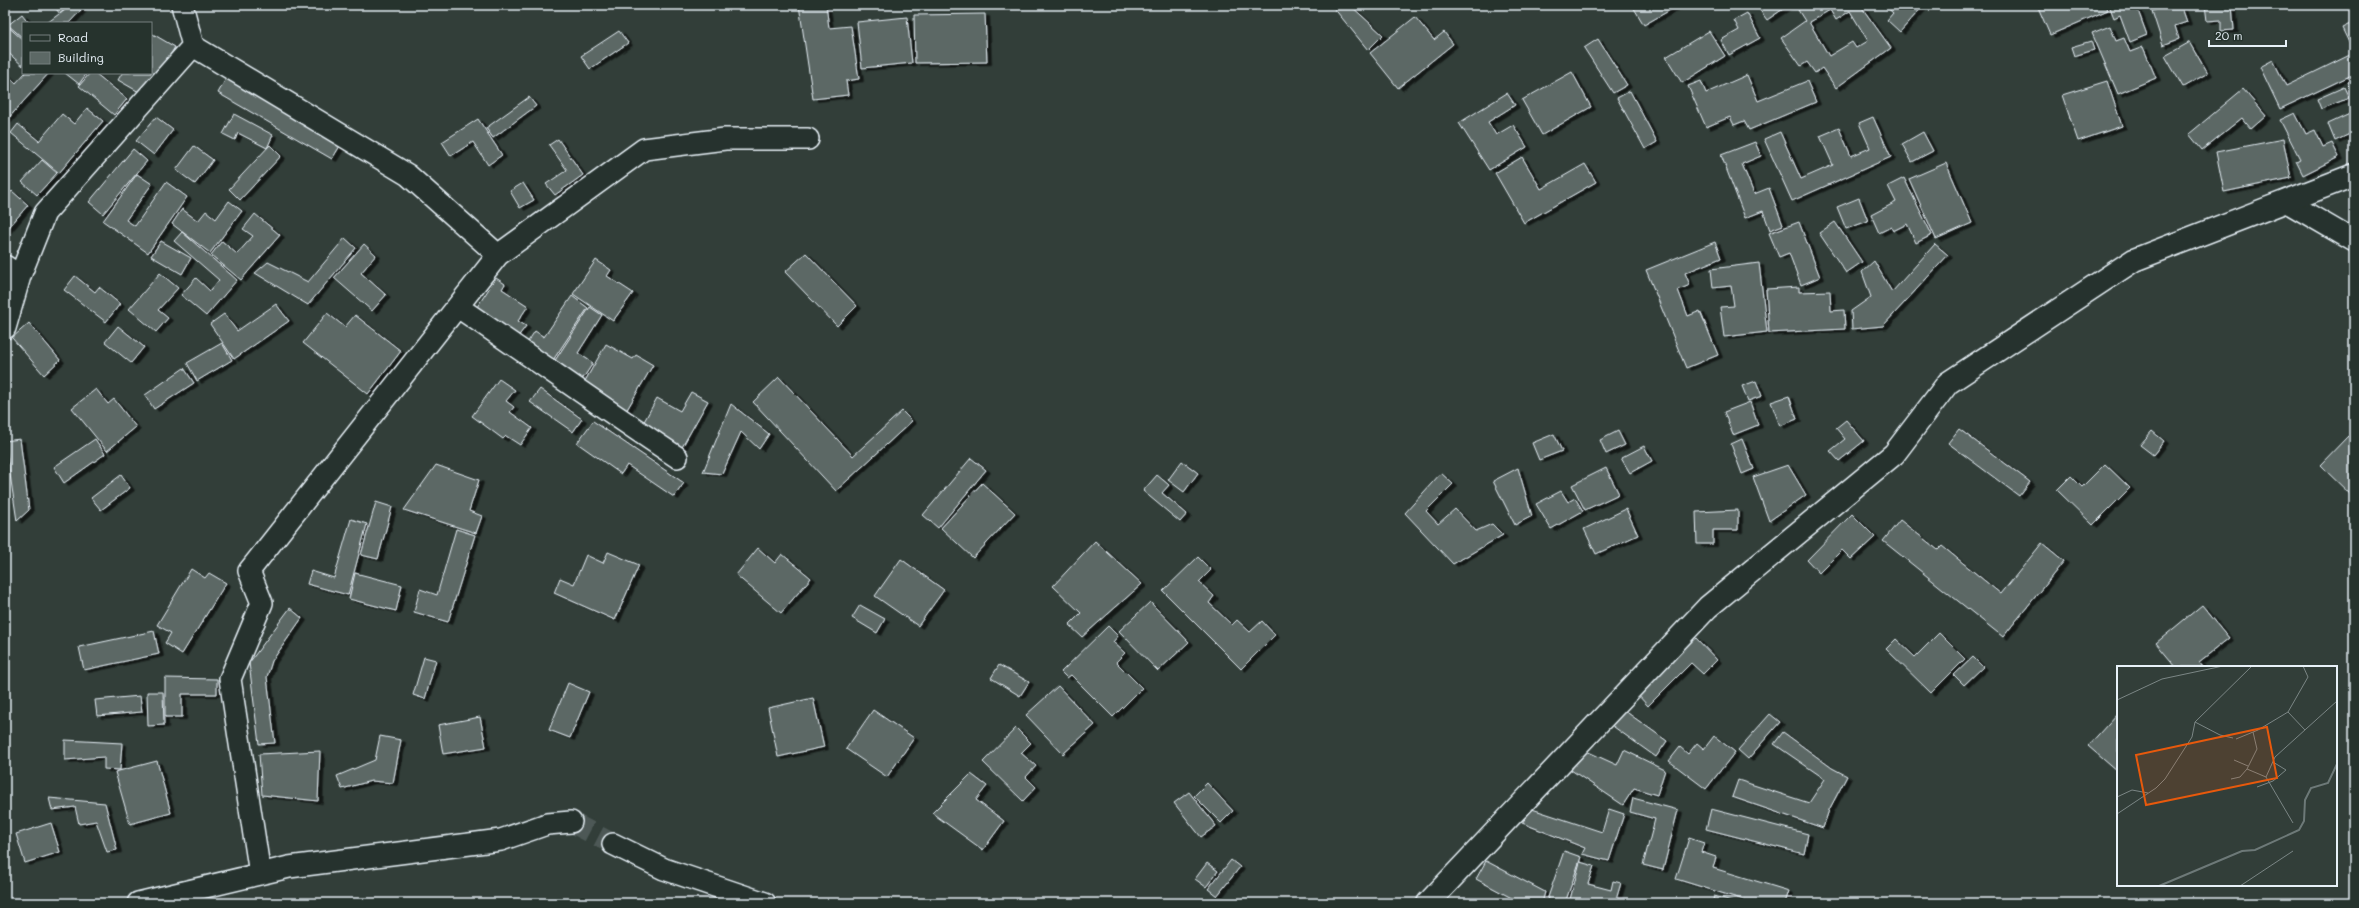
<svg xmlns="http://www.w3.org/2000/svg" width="2359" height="908" viewBox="0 0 2359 908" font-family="Mali,sans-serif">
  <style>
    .building { fill: #5c6865; stroke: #e8f1f8; fill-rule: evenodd; filter: url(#shadow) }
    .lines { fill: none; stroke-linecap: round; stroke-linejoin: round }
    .minor-tunnel { stroke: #4d5956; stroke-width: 21; stroke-dasharray: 21 10; stroke-linecap: butt }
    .minor-casing { stroke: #e8f1f8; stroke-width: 24 }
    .tertiary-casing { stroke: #e8f1f8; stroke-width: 25 }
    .minor { stroke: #26332d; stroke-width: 21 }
    .tertiary { stroke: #26332d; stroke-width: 22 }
    .inset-river { fill: none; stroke: #6d7978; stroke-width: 2 }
    .inset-road { fill: none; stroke: #7b8685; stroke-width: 1 }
    .view { fill: #e8590c; fill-opacity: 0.15; stroke: #e8590c; stroke-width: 2 }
    .inset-edge { fill: none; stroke: #e8f1f8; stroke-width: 2 }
  </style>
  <defs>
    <filter id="shadow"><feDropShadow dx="4.5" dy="2.5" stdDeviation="0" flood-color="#0009"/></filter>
  </defs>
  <rect width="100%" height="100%" fill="#323e39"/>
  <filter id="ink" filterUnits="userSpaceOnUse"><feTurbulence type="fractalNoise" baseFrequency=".025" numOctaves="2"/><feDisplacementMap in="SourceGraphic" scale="8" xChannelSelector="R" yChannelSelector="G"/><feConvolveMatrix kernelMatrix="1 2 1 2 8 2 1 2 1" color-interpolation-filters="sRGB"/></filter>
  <g filter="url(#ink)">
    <path class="building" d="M 53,5 L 71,5 L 60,14 Z
      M 71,5 L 82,9 L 69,23 L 47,23 Z
      M 799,5 L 826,5 L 829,28 L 851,26 L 859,79 L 846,81 L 848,95 L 813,99 Z
      M 1336,5 L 1350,5 L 1383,35 L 1368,50 L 1333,7 Z
      M 1632,5 L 1679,5 L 1644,25 Z
      M 1756,5 L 1789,5 L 1767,20 Z
      M 1805,5 L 1860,5 L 1891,48 L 1836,88 L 1822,68 L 1815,73 L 1807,62 L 1801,66 L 1781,38 L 1805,21 L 1798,10 ZM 1830,10 L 1836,20 L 1850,11 L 1868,41 L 1856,48 L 1852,42 L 1829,56 L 1809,22 Z
      M 1884,5 L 1924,5 L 1900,32 L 1887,20 L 1893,13 Z
      M 2037,5 L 2106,5 L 2108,10 L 2050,35 Z
      M 2109,5 L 2136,5 L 2147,35 L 2130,42 L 2120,15 L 2114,18 Z
      M 2170,5 L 2181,5 L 2187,22 L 2175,26 L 2179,39 L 2163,45 L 2152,11 Z
      M 2205,5 L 2232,5 L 2234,30 L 2221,31 L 2221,20 L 2207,21 Z
      M 1747,13 L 1760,38 L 1729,55 L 1721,40 L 1739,30 L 1734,20 Z
      M 22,14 L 29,23 L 23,23 L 23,38 L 8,25 Z
      M 985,14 L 987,62 L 915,63 L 914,15 Z
      M 907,17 L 912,63 L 862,68 L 857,22 Z
      M 1415,17 L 1434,40 L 1444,32 L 1453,44 L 1398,88 L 1370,53 Z
      M 2354,22 L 2354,53 L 2342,28 Z
      M 5,24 L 23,40 L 23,66 L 5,50 Z
      M 2110,26 L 2116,41 L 2124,38 L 2130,52 L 2143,47 L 2156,78 L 2118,94 L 2092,33 Z
      M 619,31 L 628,43 L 590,69 L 581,56 Z
      M 1709,31 L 1725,56 L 1682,83 L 1666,57 Z
      M 151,33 L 175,47 L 146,96 L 118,80 L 122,73 L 151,73 Z
      M 1598,39 L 1627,85 L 1613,93 L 1584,48 Z
      M 2091,41 L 2094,50 L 2074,56 L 2071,47 Z
      M 2190,42 L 2208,73 L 2183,87 L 2165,56 Z
      M 2354,53 L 2354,74 L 2280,109 L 2260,67 L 2273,60 L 2286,86 Z
      M 1572,72 L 1591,107 L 1542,135 L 1522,100 Z
      M 5,73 L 16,83 L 25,73 L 49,73 L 5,122 Z
      M 65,73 L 87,73 L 79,84 Z
      M 90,73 L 95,73 L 127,99 L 114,115 L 79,86 Z
      M 228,75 L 343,141 L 332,159 L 218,93 Z
      M 1747,75 L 1758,101 L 1807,81 L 1816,102 L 1749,130 L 1744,121 L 1734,125 L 1730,117 L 1706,127 L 1688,86 L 1701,81 L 1706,93 Z
      M 2354,78 L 2354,92 L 2352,93 L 2347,82 Z
      M 2107,81 L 2122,126 L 2078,141 L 2062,95 Z
      M 2344,87 L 2349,98 L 2321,109 L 2317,99 Z
      M 2243,89 L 2266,116 L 2251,129 L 2242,118 L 2202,150 L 2189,134 Z
      M 1630,91 L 1657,142 L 1645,149 L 1617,98 Z
      M 1507,93 L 1515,105 L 1488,122 L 1496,135 L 1513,125 L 1527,147 L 1489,170 L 1459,123 Z
      M 529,97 L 536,106 L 493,138 L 486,128 Z
      M 87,108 L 103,121 L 59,173 L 11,133 L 18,124 L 39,141 L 62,114 L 74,124 Z
      M 2354,112 L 2354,132 L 2335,141 L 2328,124 Z
      M 2295,113 L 2306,134 L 2315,130 L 2323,147 L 2332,143 L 2339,157 L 2303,175 L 2296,161 L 2300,159 L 2280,120 Z
      M 234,114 L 273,135 L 267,148 L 238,133 L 235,140 L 223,134 Z
      M 156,117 L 173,130 L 154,155 L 136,141 Z
      M 1873,117 L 1891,157 L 1792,201 L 1764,139 L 1780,132 L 1801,179 L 1833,165 L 1820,136 L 1839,128 L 1851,156 L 1870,148 L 1859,123 Z
      M 478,119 L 502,155 L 488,165 L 473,142 L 451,156 L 442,142 Z
      M 1923,132 L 1933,151 L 1912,162 L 1902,144 Z
      M 558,139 L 583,175 L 555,195 L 546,184 L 567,170 L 549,145 Z
      M 2283,139 L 2291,178 L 2224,192 L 2216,152 Z
      M 1755,142 L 1761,156 L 1742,164 L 1754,194 L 1769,188 L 1783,225 L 1770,230 L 1763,211 L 1745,218 L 1721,155 Z
      M 270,145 L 281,156 L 240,200 L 229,189 Z
      M 194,146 L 213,160 L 195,184 L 176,170 Z
      M 133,149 L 147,161 L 103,214 L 89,202 Z
      M 1522,157 L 1541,189 L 1585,164 L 1596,182 L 1524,223 L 1495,173 Z
      M 42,160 L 57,173 L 37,195 L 22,182 Z
      M 1946,163 L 1972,223 L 1936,239 L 1909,179 Z
      M 137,174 L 152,184 L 126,220 L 135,226 L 166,182 L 187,197 L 148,253 L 103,221 Z
      M 1904,178 L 1932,235 L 1916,243 L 1907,224 L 1893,231 L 1891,227 L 1879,233 L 1871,215 L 1896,202 L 1888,186 Z
      M 523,183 L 534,200 L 520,208 L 510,191 Z
      M 12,191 L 28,205 L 5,232 L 5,199 Z
      M 1859,198 L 1868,221 L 1846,229 L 1837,207 Z
      M 229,201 L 242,211 L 210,253 L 172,224 L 182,209 L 198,221 L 206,211 L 216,219 Z
      M 255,214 L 280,235 L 241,280 L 211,255 L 222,241 L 237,254 L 253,236 L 243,229 Z
      M 1799,222 L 1820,277 L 1801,285 L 1789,253 L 1779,257 L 1769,233 Z
      M 1835,222 L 1862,262 L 1846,273 L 1819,233 Z
      M 182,232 L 237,280 L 206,316 L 181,295 L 196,278 L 210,291 L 219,280 L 174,241 Z
      M 345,238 L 356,248 L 308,305 L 255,273 L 268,262 L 308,282 Z
      M 161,241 L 191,258 L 182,274 L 151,256 Z
      M 1715,242 L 1721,258 L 1685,273 L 1690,285 L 1678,290 L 1688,316 L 1700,311 L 1718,355 L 1686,368 L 1646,270 Z
      M 364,244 L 376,255 L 361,273 L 386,295 L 372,311 L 334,278 Z
      M 1935,244 L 1948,255 L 1883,326 L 1852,329 L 1851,311 L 1871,297 L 1862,272 L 1874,261 L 1892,292 Z
      M 806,253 L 857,306 L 837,326 L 785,272 Z
      M 596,260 L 611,270 L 607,276 L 633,293 L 613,321 L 573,294 Z
      M 1759,263 L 1767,332 L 1724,337 L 1720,307 L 1734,306 L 1731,286 L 1713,288 L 1711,269 Z
      M 160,273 L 178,288 L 158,310 L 168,318 L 156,332 L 129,309 Z
      M 75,276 L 95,292 L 99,287 L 120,304 L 106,322 L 64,290 Z
      M 496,278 L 505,284 L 502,289 L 528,306 L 518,321 L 526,326 L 517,338 L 475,310 Z
      M 1799,287 L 1799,292 L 1830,291 L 1831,311 L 1844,310 L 1845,329 L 1769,333 L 1766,289 Z
      M 572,296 L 588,308 L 551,363 L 525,346 L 535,331 L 544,337 Z
      M 276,304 L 289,321 L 234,359 L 210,324 L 224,314 L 237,331 Z
      M 590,307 L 602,315 L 578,353 L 593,363 L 580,383 L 552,365 Z
      M 327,313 L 345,327 L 355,315 L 401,351 L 368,394 L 303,343 Z
      M 29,323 L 60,360 L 44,375 L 12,338 Z
      M 118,326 L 144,347 L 131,363 L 105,342 Z
      M 222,343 L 232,360 L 197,381 L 187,363 Z
      M 606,344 L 633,359 L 636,355 L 653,365 L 625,413 L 581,388 Z
      M 184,368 L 194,383 L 154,409 L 145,395 Z
      M 779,377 L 853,456 L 902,411 L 912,421 L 836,491 L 753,402 Z
      M 499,379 L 515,390 L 506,401 L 514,407 L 510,412 L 532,428 L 520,445 L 506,436 L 503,439 L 472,416 Z
      M 1756,381 L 1762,396 L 1748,401 L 1742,386 Z
      M 96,389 L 108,404 L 114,399 L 136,427 L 107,451 L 72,408 Z
      M 540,389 L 582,419 L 573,432 L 530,402 Z
      M 691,392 L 708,401 L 681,449 L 641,427 L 657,398 L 680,411 Z
      M 1789,396 L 1797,419 L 1780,426 L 1771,402 Z
      M 1750,402 L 1758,425 L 1733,435 L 1724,412 Z
      M 731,404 L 769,434 L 759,449 L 741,432 L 722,474 L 703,472 Z
      M 1846,420 L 1864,441 L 1839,461 L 1830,451 L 1845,439 L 1836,428 Z
      M 593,421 L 684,483 L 674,497 L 627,465 L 621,474 L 577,443 Z
      M 1959,429 L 2030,482 L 2019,496 L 1948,443 Z
      M 1618,431 L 1625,445 L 1606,454 L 1600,440 Z
      M 2152,431 L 2164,441 L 2153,455 L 2140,445 Z
      M 1554,434 L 1562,451 L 1539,460 L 1532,443 Z
      M 2348,436 L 2354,442 L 2354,498 L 2320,465 Z
      M 20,439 L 29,510 L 17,521 L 5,441 Z
      M 95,439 L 105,454 L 64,483 L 54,467 Z
      M 1742,439 L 1754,469 L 1742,474 L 1731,444 Z
      M 1644,446 L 1652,461 L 1630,473 L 1621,458 Z
      M 971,458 L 986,470 L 938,528 L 923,515 Z
      M 1182,461 L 1198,473 L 1184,492 L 1168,480 Z
      M 2105,464 L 2130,488 L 2093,525 L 2057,490 L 2071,476 L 2082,487 Z
      M 436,465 L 479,480 L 469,511 L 482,516 L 476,533 L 404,510 Z
      M 1788,465 L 1806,495 L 1769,521 L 1753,477 Z
      M 1518,468 L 1532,516 L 1515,525 L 1493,481 Z
      M 1606,468 L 1619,494 L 1585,510 L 1572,485 Z
      M 1441,473 L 1453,484 L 1426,511 L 1438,524 L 1455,509 L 1476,531 L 1492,524 L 1503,535 L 1453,564 L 1405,513 Z
      M 121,475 L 130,488 L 101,510 L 91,498 Z
      M 1157,475 L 1169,485 L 1162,493 L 1187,514 L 1180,522 L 1143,491 Z
      M 982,483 L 1015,513 L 973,558 L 941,528 Z
      M 1561,491 L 1568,502 L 1575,498 L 1583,511 L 1551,529 L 1536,504 Z
      M 376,502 L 392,507 L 378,559 L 361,555 Z
      M 1626,509 L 1638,535 L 1596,554 L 1584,529 Z
      M 1738,510 L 1738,530 L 1713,530 L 1713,544 L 1697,544 L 1696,512 Z
      M 1852,514 L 1875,537 L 1851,559 L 1842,550 L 1819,573 L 1807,560 Z
      M 351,519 L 367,524 L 348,595 L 307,584 L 311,571 L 334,578 Z
      M 1900,520 L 1938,550 L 1942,546 L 2001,594 L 2042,543 L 2064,561 L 2003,637 L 1883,541 Z
      M 456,529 L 475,535 L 448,622 L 414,612 L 420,589 L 437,595 Z
      M 1095,541 L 1142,584 L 1082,637 L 1069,625 L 1081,613 L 1053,586 Z
      M 758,548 L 775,563 L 782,554 L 811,578 L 781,613 L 736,575 Z
      M 608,552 L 639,565 L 615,620 L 554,593 L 560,578 L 574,584 L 586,555 L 603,563 Z
      M 1198,557 L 1211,570 L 1199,582 L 1214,596 L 1209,603 L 1232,625 L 1237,620 L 1250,632 L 1262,621 L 1275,635 L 1241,669 L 1163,591 Z
      M 901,559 L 944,590 L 918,626 L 875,596 Z
      M 191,569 L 205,578 L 209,573 L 226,583 L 182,654 L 165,643 L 171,633 L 157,625 Z
      M 355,573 L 402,585 L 396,611 L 349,599 Z
      M 1150,602 L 1189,642 L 1158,671 L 1119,631 Z
      M 860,605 L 885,619 L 877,633 L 852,618 Z
      M 2202,605 L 2229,638 L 2199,662 L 2203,667 L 2176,667 L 2156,643 Z
      M 290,608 L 302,618 L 272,661 L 267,677 L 275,743 L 259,744 L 249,663 Z
      M 1108,626 L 1118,636 L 1113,642 L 1125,653 L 1116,662 L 1142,688 L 1113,717 L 1071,675 L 1067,678 L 1061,672 Z
      M 154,631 L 159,654 L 84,670 L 79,647 Z
      M 1939,633 L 1965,659 L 1931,693 L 1886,649 L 1896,639 L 1915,657 Z
      M 1695,637 L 1717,660 L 1703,674 L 1691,663 L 1648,706 L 1637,694 Z
      M 424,657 L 436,660 L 425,699 L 413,695 Z
      M 1973,657 L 1983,667 L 1964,685 L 1954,675 Z
      M 999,665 L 1029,682 L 1020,696 L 991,678 Z
      M 165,678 L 217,679 L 217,694 L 182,694 L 182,717 L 165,717 Z
      M 568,683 L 589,692 L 570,738 L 549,730 Z
      M 1058,686 L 1095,725 L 1063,754 L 1026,715 Z
      M 147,692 L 163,692 L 164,725 L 148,726 Z
      M 140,696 L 142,712 L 97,716 L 95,700 Z
      M 813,698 L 824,747 L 778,757 L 768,708 Z
      M 1618,706 L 1667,741 L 1656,757 L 1607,722 Z
      M 873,710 L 914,738 L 887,777 L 846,749 Z
      M 2118,713 L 2118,772 L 2088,746 Z
      M 1770,714 L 1780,722 L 1748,759 L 1738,750 Z
      M 480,717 L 486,747 L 443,754 L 438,725 Z
      M 1016,728 L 1031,743 L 1021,753 L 1036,766 L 1026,777 L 1036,787 L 1023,801 L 983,762 Z
      M 1783,732 L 1832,768 L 1847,776 L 1829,810 L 1823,828 L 1732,797 L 1738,780 L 1809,803 L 1825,779 L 1774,744 Z
      M 380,736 L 401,740 L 393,783 L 371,781 L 342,789 L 337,776 L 375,760 Z
      M 1714,736 L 1735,752 L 1706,789 L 1669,761 L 1680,747 L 1688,754 L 1697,743 L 1704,749 Z
      M 65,740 L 122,743 L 120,770 L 104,769 L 104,757 L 65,760 Z
      M 1584,750 L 1617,765 L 1624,750 L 1665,770 L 1657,795 L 1634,788 L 1623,805 L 1571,770 Z
      M 320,751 L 318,801 L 262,795 L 259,754 Z
      M 157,761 L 171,813 L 130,824 L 115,772 Z
      M 971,774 L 987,786 L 976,800 L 1004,821 L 983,850 L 932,813 Z
      M 1207,783 L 1233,811 L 1221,823 L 1194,796 Z
      M 1189,792 L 1216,826 L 1201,837 L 1174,803 Z
      M 49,798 L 105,803 L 117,850 L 107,852 L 96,821 L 79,824 L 75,807 L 52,810 Z
      M 1633,798 L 1678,810 L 1663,870 L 1643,865 L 1655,819 L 1630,812 Z
      M 1532,809 L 1602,832 L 1609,809 L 1624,814 L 1609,861 L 1582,854 L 1585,848 L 1522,823 Z
      M 1711,809 L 1808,834 L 1804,854 L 1706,829 Z
      M 51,823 L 60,852 L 25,863 L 16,834 Z
      M 1689,838 L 1704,843 L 1701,852 L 1716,857 L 1713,868 L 1789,891 L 1785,903 L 1754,903 L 1676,879 Z
      M 1564,851 L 1581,857 L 1565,903 L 1546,903 Z
      M 1231,860 L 1240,867 L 1217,896 L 1208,889 Z
      M 1486,861 L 1545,892 L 1542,903 L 1521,903 L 1476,879 Z
      M 1580,862 L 1594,866 L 1588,884 L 1611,890 L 1613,881 L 1621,883 L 1615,903 L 1569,903 Z
      M 1207,863 L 1218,871 L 1206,887 L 1195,879 Z
      M 1714,896 L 1732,901 L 1731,903 L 1712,903 Z"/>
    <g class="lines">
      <path class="minor-tunnel" d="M 571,822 L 613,844"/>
      <g class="minor-casing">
        <path id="minor" d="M 193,46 L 408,175 L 498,255
          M 2287,202 L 2354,241
          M 5,266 L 20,276
          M 458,307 C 532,357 603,408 677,457
          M 5,328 L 20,276 L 45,213 L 193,46 L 182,5
          M 613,844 L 664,869 L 765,903
          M 260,874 L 230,679 L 262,603 L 249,571 L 498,255 L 644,149 L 725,139 L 808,139
          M 138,903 L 289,867 L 501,840 L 547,824 L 571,822"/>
      </g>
      <g class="tertiary-casing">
        <path id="tertiary" d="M 1428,903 L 1708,607 L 1894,454 L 1948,383 L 2134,260 L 2354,175"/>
      </g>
      <use href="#minor" class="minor"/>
      <use href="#tertiary" class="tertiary"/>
    </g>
  </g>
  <g transform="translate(2117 666)">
    <rect width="220" height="220" fill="#323e39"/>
    <path class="inset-river" d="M 42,220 L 125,185 L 138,184 L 182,164 L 187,155 L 188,134 L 194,122 L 211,117 L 220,98"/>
    <path class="inset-road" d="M 0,34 L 45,13 L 106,0M 171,46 L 188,64M 78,56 L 103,69 L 116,72M 119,73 L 141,64 L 171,46 L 191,11 L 186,0M 117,94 L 131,100M 130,103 L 149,111M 114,113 L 123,111 L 130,103 L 140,83 L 136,66M 140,121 L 156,115 L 169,104 L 156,96M 0,131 L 15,124 L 31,127M 0,148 L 39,122 L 48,113 L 75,71 L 78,56 L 135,0M 176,157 L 149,111 L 158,91 L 220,35M 123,220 L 176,185"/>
    <path class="view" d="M 150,61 L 160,112 L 29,139 L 19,89 Z"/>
    <rect width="220" height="220" class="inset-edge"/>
  </g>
  <rect width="2359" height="908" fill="none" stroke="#26332d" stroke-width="20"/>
  <rect x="10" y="10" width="2339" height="888" fill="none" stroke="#e8f1f8" stroke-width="1.5" filter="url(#ink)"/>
  <rect x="22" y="22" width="130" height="52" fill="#26332d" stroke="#747f7e"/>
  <rect x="30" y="35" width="20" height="6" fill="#26332d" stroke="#747f7e"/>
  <text x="58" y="42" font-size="12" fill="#e8f1f8">Road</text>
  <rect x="30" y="52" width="20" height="12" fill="#5c6865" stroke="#747f7e"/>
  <text x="58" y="62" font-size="12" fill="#e8f1f8">Building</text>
  <path d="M2209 40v6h77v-6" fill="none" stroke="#e8f1f8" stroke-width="2"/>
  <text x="2215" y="40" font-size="12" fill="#e8f1f8" stroke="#26332d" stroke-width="3" paint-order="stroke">20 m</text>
</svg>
